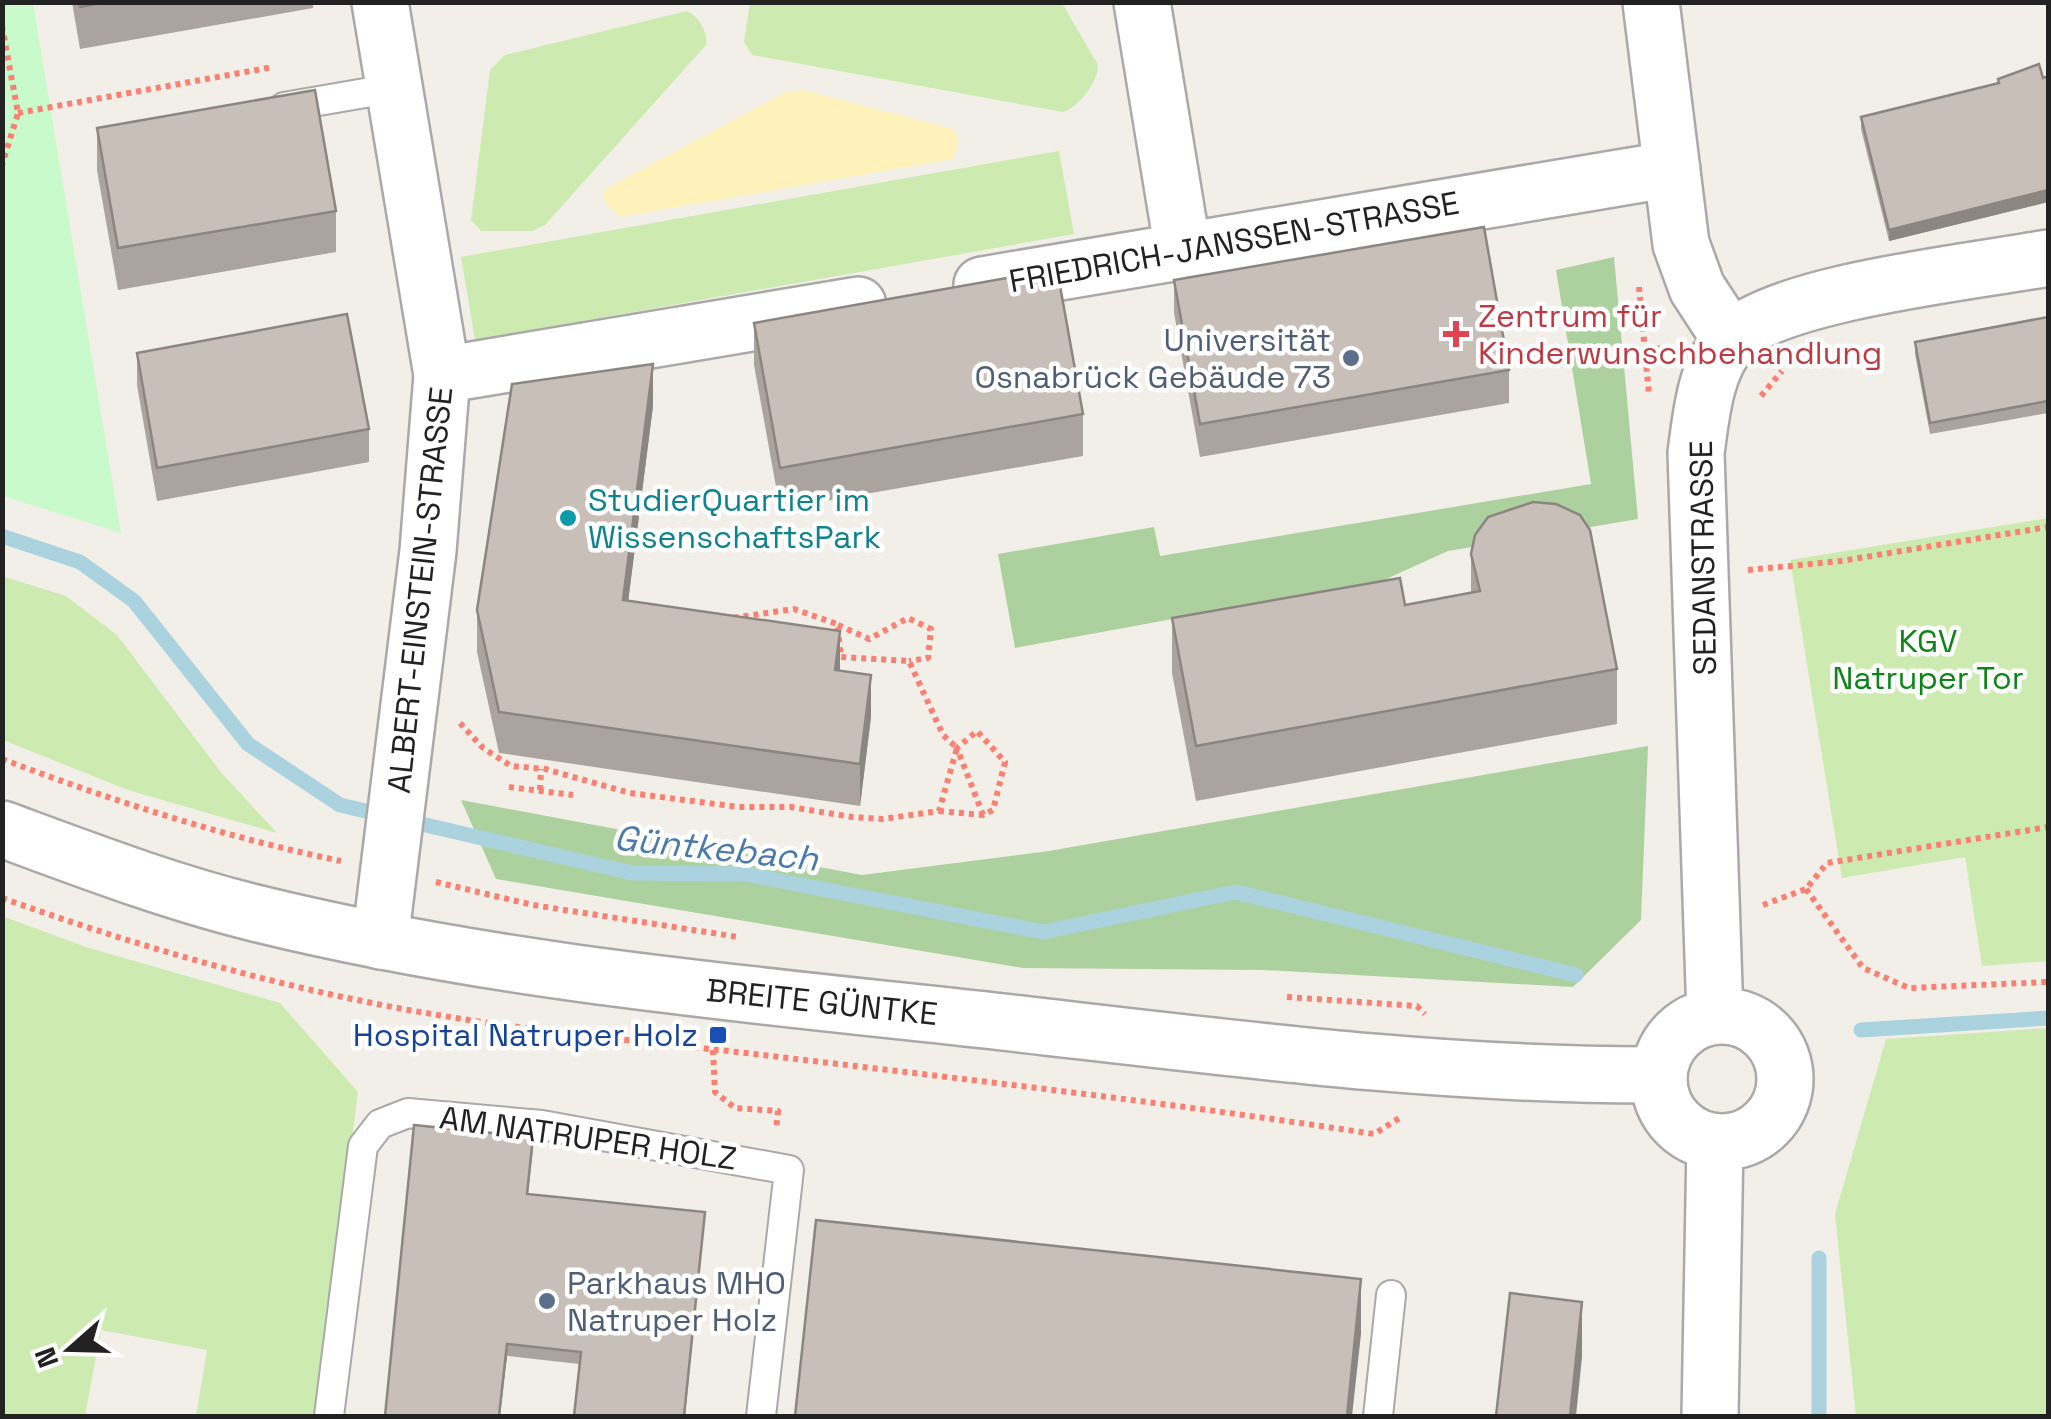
<svg xmlns="http://www.w3.org/2000/svg" width="2051" height="1419" viewBox="0 0 2051 1419" font-family="'Space Grotesk',sans-serif">
  <style>
    .grass { fill: #cdebb0 }
    .forest { fill: #add19e }
    .sand { fill: #fff1ba }
    .park { fill: #c8facc }
    .lines { fill: none; stroke-linecap: round; stroke-linejoin: round }
    .stream { stroke: #aad3df; stroke-width: 15 }
    .service-casing { stroke: #a9a9a9; stroke-width: 32 }
    .minor-casing { stroke: #a9a9a9; stroke-width: 60 }
    .tertiary-casing { stroke: #a9a9a9; stroke-width: 60 }
    .path { stroke: #fa8072; stroke-width: 6; stroke-dasharray: 5 5; stroke-linecap: butt }
    .service { stroke: #fff; stroke-width: 28 }
    .minor { stroke: #fff; stroke-width: 55 }
    .tertiary { stroke: #fff; stroke-width: 55 }
    .wall { fill: #aba49e }
    .shaded-wall { fill: #8b8681 }
    .building { fill: #c7bfb8; stroke: #8b8681; stroke-width: 2.5 }
    .health-dot { fill: #e0444e; stroke: #fff; stroke-width: 4 }
    .service-dot { fill: #5c6f8a; stroke: #fff; stroke-width: 4 }
    .culture-dot { fill: #0f9aa8; stroke: #fff; stroke-width: 4 }
    .transit-dot { fill: #1a4fb4; stroke: #fff; stroke-width: 4 }
    .labels { text-anchor: middle; dominant-baseline: central; stroke-width: 9; stroke-linejoin: round; paint-order: stroke }
    .street-label { font-size: 32px; fill: #222; stroke: #fff }
    .health-label { font-size: 32px; fill: #be3a42; stroke: #fff; text-anchor: start }
    .service-label { font-size: 32px; fill: #4e5e75; stroke: #fff; text-anchor: end }
    .culture-label { font-size: 32px; fill: #0d838f; stroke: #fff; text-anchor: start }
    .park-label { font-size: 32px; fill: #0c8416; stroke: #fff }
    .transit-label { font-size: 32px; fill: #164399; stroke: #fff; text-anchor: end }
    .water-label { font-size: 35px; font-style: italic; fill: #4a7aab; stroke: #fff }
  </style>
  <rect width="100%" height="100%" fill="#f2efe9"/>
  <path class="grass" d="M 750,3 L 1062,3 L 1098,65 C 1098,82 1079,107 1063,112 L 752,55 L 744,42 Z
    M 687,11 C 699,17 708,32 706,45 L 545,225 L 532,231 L 481,231 L 471,220 L 490,70 L 505,55 Z
    M 1059,151 L 1074,234 L 475,340 L 461,257 Z
    M 2048,518 L 2048,961 L 1982,966 L 1965,857 L 1842,878 L 1790,560 Z
    M 2,576 L 66,596 L 117,635 L 220,771 L 277,833 L 128,790 L 3,740 Z
    M 2,916 L 86,947 L 280,1003 L 358,1092 L 316,1416 L 196,1416 L 207,1350 L 101,1330 L 85,1416 L 3,1416 Z
    M 2048,1028 L 2048,1416 L 1856,1416 L 1835,1214 L 1886,1039 Z"/>
  <path class="forest" d="M 1614,257 L 1638,519 L 1448,551 L 1384,580 L 1015,648 L 998,554 L 1154,527 L 1160,556 L 1591,484 L 1556,270 Z
    M 1648,746 L 1641,920 L 1573,987 L 1264,970 L 1023,968 L 496,879 L 461,800 L 862,875 L 1049,851 Z"/>
  <path class="sand" d="M 804,90 L 953,129 L 959,140 L 953,159 L 620,217 L 604,200 L 604,190 L 786,92 Z"/>
  <path class="park" d="M 2,3 L 33,3 L 121,533 L 3,496 Z"/>
  <g class="lines">
    <path class="stream" d="M 2,536 L 80,562 L 134,601 L 248,744 L 340,805 L 632,873 L 745,874 L 1043,932 L 1236,892 L 1576,975
      M 1861,1030 L 2048,1018
      M 1819,1258 L 1819,1416"/>
    <g class="service-casing">
      <path id="service" d="M 284,107 L 394,88
        M 329,1416 L 363,1146 L 380,1124 L 408,1113 L 542,1125 L 789,1170 L 761,1416
        M 1378,1416 L 1391,1295"/>
    </g>
    <g class="minor-casing">
      <path id="minor" d="M 1142,2 L 1183,251
        M 1651,2 L 1681,244 L 1697,288 L 1731,340
        M 982,285 L 1672,169
        M 442,375 L 858,305
        M 380,941 L 428,551 L 442,375 L 380,2
        M1659 1079a63 63 0 1 1 126 0a63 63 0 1 1-126 0Z
        M 1715,1016 L 1696,453 C 1701,416 1705,367 1732,339 C 1778,292 1978,271 2048,258
        M 1710,1416 L 1715,1143"/>
    </g>
    <g class="tertiary-casing">
      <path id="tertiary" d="M 2,829 C 86,860 172,893 259,914 C 499,973 749,994 994,1021 C 1215,1046 1436,1076 1659,1075"/>
    </g>
    <path class="path" d="M 2,26 L 18,113 L 2,165
      M 18,113 L 273,67
      M 1639,287 L 1649,394
      M 1645,350 L 1669,347
      M 1761,396 L 1782,371
      M 1748,570 L 1841,561 L 2048,527
      M 838,625 L 869,639 L 908,618 L 931,629 L 928,658 L 909,661
      M 460,723 L 483,748 L 511,766 L 545,769 L 630,793 L 739,807 L 791,807 L 852,817 L 883,819 L 939,811 L 957,748 L 943,735 L 909,661 L 841,657 L 837,624 L 794,609 L 732,618
      M 2,759 C 113,801 224,837 341,861
      M 509,787 L 573,795
      M 540,790 L 541,769
      M 939,811 L 983,815 L 993,810 L 1005,762 L 977,731 L 957,748 L 983,815
      M 436,882 L 533,905 L 738,937
      M 1806,889 L 1863,968 L 1909,988 L 2048,982
      M 2,898 C 123,941 246,978 372,1003 C 496,1028 620,1039 746,1053 C 955,1078 1165,1102 1374,1134 L 1401,1117
      M 1763,905 L 1806,889 L 1827,863 L 2048,827
      M 1287,997 L 1417,1006 L 1425,1014
      M 713,1050 L 715,1092 L 735,1108 L 778,1111 L 776,1130"/>
    <use href="#service" class="service"/>
    <use href="#minor" class="minor"/>
    <use href="#tertiary" class="tertiary"/>
  </g>
  <path class="wall" d="M 72,2 L 313,2 L 313,8 L 80,49 Z
    M 2048,76 L 2048,202 L 1889,241 L 1861,129 L 1861,117 L 1998,83 L 1998,79 L 2043,78 Z
    M 97,128 L 336,211 L 336,252 L 118,290 L 97,170 Z
    M 1174,280 L 1509,370 L 1509,403 L 1200,457 L 1174,313 Z
    M 2048,317 L 2048,413 L 1930,434 L 1915,354 L 1915,342 Z
    M 754,323 L 1083,414 L 1083,456 L 780,509 L 754,365 Z
    M 137,353 L 369,429 L 369,462 L 157,501 L 137,385 Z
    M 653,406 L 628,601 L 840,671 L 871,717 L 860,806 L 499,753 L 477,652 L 477,610 Z
    M 1471,554 L 1617,669 L 1617,724 L 1196,801 L 1172,673 L 1172,618 L 1405,605 L 1471,593 Z
    M 533,1149 L 528,1194 L 705,1223 L 579,1364 L 507,1356 L 500,1416 L 385,1416 Z"/>
  <path class="shaded-wall" d="M 2048,190 L 2048,202 L 1889,241 L 1889,230 Z
    M 653,364 L 653,406 L 623,642 L 623,600 Z
    M 840,631 L 840,673 L 835,670 Z
    M 871,675 L 871,717 L 860,806 L 860,764 Z
    M 705,1212 L 685,1416 L 684,1416 Z
    M 1361,1279 L 1361,1334 L 1352,1416 L 1347,1416 Z
    M 1582,1302 L 1582,1357 L 1576,1416 L 1570,1416 Z
    M 507,1344 L 507,1356 L 499,1416 Z"/>
  <path class="building" d="M 80,2 L 107,2 L 80,7 Z
    M 2039,64 L 2043,78 L 2048,76 L 2048,190 L 1889,230 L 1861,117 L 1999,83 L 1998,79 Z
    M 315,90 L 336,211 L 118,248 L 97,128 Z
    M 1484,227 L 1509,370 L 1200,424 L 1174,280 Z
    M 1057,269 L 1083,414 L 780,468 L 754,323 Z
    M 347,314 L 369,429 L 157,468 L 137,353 Z
    M 2048,317 L 2048,401 L 1930,423 L 1915,342 Z
    M 653,364 L 623,600 L 840,631 L 835,670 L 871,675 L 860,764 L 499,712 L 477,610 L 512,384 Z
    M 1533,502 L 1556,504 L 1580,515 L 1590,530 L 1617,669 L 1196,746 L 1172,618 L 1400,578 L 1405,605 L 1480,591 L 1471,554 L 1475,535 L 1488,517 Z
    M 414,1125 L 533,1137 L 527,1194 L 705,1212 L 684,1416 L 574,1416 L 581,1352 L 507,1344 L 499,1416 L 385,1416 Z
    M 816,1220 L 1361,1279 L 1347,1416 L 795,1416 Z
    M 1510,1293 L 1582,1302 L 1570,1416 L 1496,1416 Z"/>
  <path class="health-dot" d="M1451 319h10v10h10v10h-10v10h-10v-10h-10v-10h10z"/>
  <g class="service-dot">
    <circle cx="1351" cy="358" r="10"/>
    <circle cx="547" cy="1301" r="10"/>
  </g>
  <circle class="culture-dot" cx="568" cy="518" r="10"/>
  <rect class="transit-dot" x="708" y="1025" width="20" height="20" rx="5"/>
  <g class="labels">
    <g class="street-label">
      <text transform="translate(1234 242) rotate(-10)">FRIEDRICH-JANSSEN-STRASSE</text>
      <text transform="translate(1703 558) rotate(-91)">SEDANSTRASSE</text>
      <text transform="translate(420 590) rotate(-84)">ALBERT-EINSTEIN-STRASSE</text>
      <text transform="translate(822 1002) rotate(6)">BREITE GÜNTKE</text>
      <text transform="translate(588 1138) rotate(8)">AM NATRUPER HOLZ</text>
    </g>
    <g class="health-label">
      <text x="1478" y="316">Zentrum für<tspan x="1478" dy="37">Kinderwunschbehandlung</tspan></text>
    </g>
    <g class="service-label">
      <text x="1331" y="340">Universität<tspan x="1331" dy="37">Osnabrück Gebäude 73</tspan></text>
      <text x="567" y="1283" text-anchor="start">Parkhaus MHO<tspan x="567" dy="37">Natruper Holz</tspan></text>
    </g>
    <g class="culture-label">
      <text x="588" y="500">StudierQuartier im<tspan x="588" dy="37">WissenschaftsPark</tspan></text>
    </g>
    <g class="park-label">
      <text x="1928" y="641">KGV<tspan x="1928" dy="37">Natruper Tor</tspan></text>
    </g>
    <g class="transit-label">
      <text x="698" y="1035">Hospital Natruper Holz</text>
    </g>
    <g class="water-label">
      <text transform="translate(716 848) rotate(6)">Güntkebach</text>
    </g>
  </g>
  <rect width="2051" height="1419" fill="none" stroke="#222222" stroke-width="10"/>
  <g transform="translate(70 1349) rotate(250)" stroke="#ffffff" stroke-width="8" paint-order="stroke">
  <path d="M0-8L18 38L0 25L-18 38Z" fill="#222222"/>
  <text y="-15" font-size="28" font-weight="bold" text-anchor="middle" fill="#222222">N</text>
  </g>
</svg>
